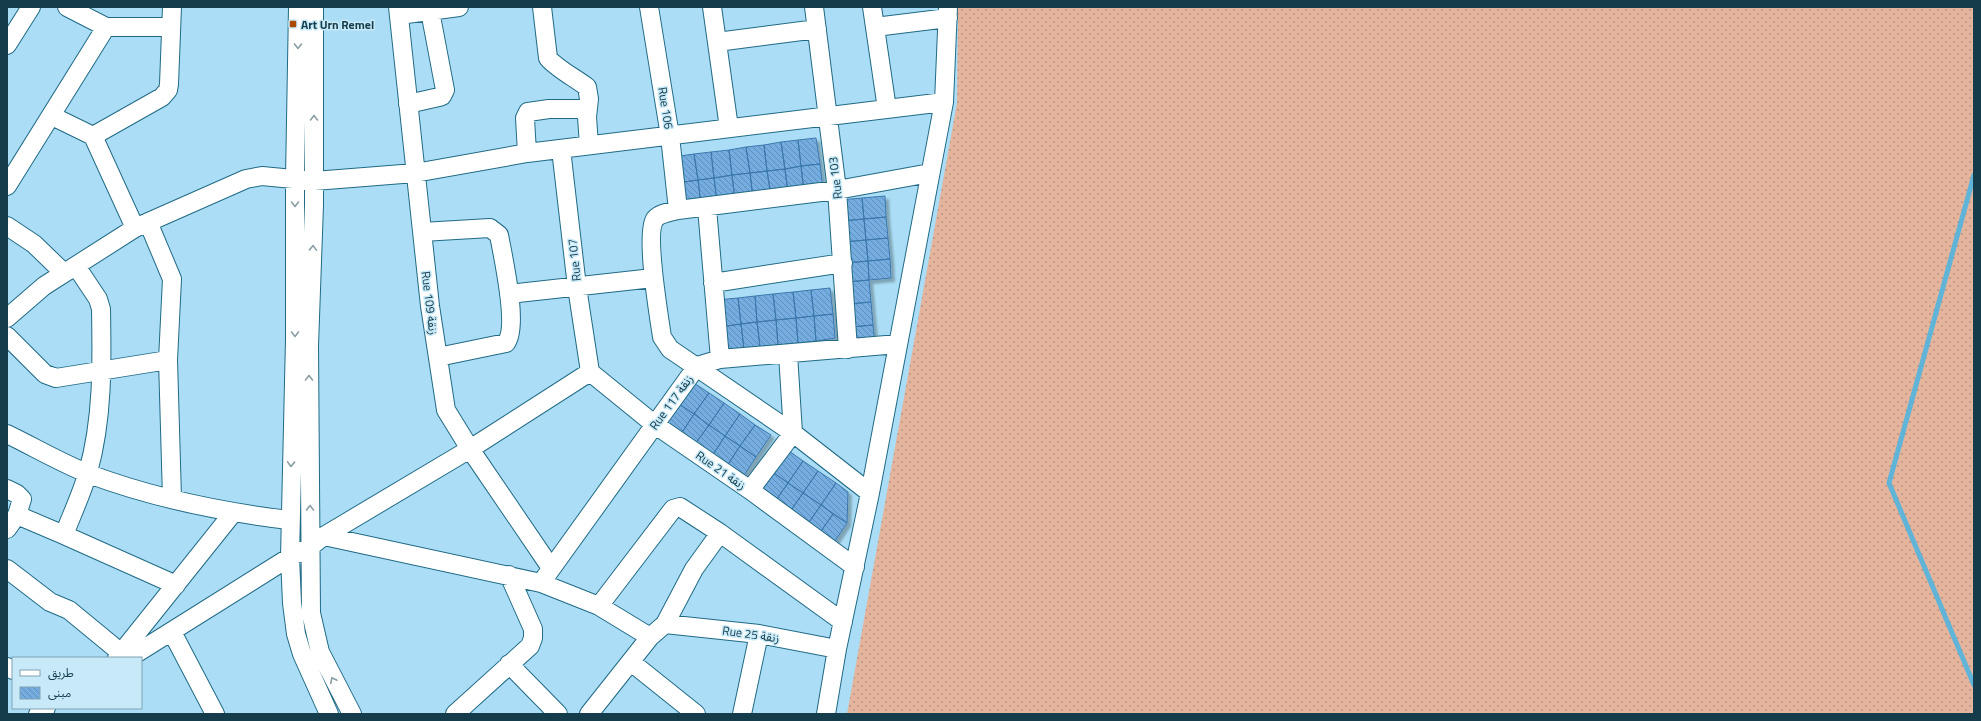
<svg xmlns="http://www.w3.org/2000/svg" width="1981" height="721" viewBox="0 0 1981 721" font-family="'Titillium Web','Noto Sans Arabic',sans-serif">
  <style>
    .grass { fill: url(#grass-dots) }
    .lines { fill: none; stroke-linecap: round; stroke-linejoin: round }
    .stream { stroke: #5fb4d7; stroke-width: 5 }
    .building { fill: url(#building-back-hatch); stroke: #3c78ac; filter: url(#shadow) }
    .street-casing { stroke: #206a85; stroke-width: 20 }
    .street { stroke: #fff; stroke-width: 18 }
    .oneway { stroke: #8a9ea5 }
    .poi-dot { fill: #ac4b05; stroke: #c7e9f8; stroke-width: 1.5 }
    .labels { text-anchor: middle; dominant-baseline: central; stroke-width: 3; stroke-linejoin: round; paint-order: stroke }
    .poi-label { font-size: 12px; font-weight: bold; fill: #143c4b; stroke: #c7e9f8; text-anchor: start }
    .street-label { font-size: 12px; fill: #143c4b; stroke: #c7e9f8 }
  </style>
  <defs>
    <pattern id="grass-dots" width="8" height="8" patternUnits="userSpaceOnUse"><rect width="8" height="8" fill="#e4b49d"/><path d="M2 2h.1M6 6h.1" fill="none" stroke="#b89482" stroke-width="1.8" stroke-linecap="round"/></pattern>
    <pattern id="building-back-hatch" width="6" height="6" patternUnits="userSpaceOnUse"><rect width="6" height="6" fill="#75ade1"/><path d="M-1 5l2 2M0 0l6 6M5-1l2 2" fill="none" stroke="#5f8eb8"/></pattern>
    <filter id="shadow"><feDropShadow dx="3.5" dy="3.5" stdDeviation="1" flood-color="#0004"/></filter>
  </defs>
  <rect width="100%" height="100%" fill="#abdef6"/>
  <path class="grass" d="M 955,7 L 1974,7 L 1974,714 L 847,714 L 957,103 L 958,21 Z"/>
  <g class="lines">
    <path class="stream" d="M 1974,175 L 1889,483 L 1974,685"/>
  </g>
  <path class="building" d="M 816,138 L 820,164 L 801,166 L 798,140 Z
    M 798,140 L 801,166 L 785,169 L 781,142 Z
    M 781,142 L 785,169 L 767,171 L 764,145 Z
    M 764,145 L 767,171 L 750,173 L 746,147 Z
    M 746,147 L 750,173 L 732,175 L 729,150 Z
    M 729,150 L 732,175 L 714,178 L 711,152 Z
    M 711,152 L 714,178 L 698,180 L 694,154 Z
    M 694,154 L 698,180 L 677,183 L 673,157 Z
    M 820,164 L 823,188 L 804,191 L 801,166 Z
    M 801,166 L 804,191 L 788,193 L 785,169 Z
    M 785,169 L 788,193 L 771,195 L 767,171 Z
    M 767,171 L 771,195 L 753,198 L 750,173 Z
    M 750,173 L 753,198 L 735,200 L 732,175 Z
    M 732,175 L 735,200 L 717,202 L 714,178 Z
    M 714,178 L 717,202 L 701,205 L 698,180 Z
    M 698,180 L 701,205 L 680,208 L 677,183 Z
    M 885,196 L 886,217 L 864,219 L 862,198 Z
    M 862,198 L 864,219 L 842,221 L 840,200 Z
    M 886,217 L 888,238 L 866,240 L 864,219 Z
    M 864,219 L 866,240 L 844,242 L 842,221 Z
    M 888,238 L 890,259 L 868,261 L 866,240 Z
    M 866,240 L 868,261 L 846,263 L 844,242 Z
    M 890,259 L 891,278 L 869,280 L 868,261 Z
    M 868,261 L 869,280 L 847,282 L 846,263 Z
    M 869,280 L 871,302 L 849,304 L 847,282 Z
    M 830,288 L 833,314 L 814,316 L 811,290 Z
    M 811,290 L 814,316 L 796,318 L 793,292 Z
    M 793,292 L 796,318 L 776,320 L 773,294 Z
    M 773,294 L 776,320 L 757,322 L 755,296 Z
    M 755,296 L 757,322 L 741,324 L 738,298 Z
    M 738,298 L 741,324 L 720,327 L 717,300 Z
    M 871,302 L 873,325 L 851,327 L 849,304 Z
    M 833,314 L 835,338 L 816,341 L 814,316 Z
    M 814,316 L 816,341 L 798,343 L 796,318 Z
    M 796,318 L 798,343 L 778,345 L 776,320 Z
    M 776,320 L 778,345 L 760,347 L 757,322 Z
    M 757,322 L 760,347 L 744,349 L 741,324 Z
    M 741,324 L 744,349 L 723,351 L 720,327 Z
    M 873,325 L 875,345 L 853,347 L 851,327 Z
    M 694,383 L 709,393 L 694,414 L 679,404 Z
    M 709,393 L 724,403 L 709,425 L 694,414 Z
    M 724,403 L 740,414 L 725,436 L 709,425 Z
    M 679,404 L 694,414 L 681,434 L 665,424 Z
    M 694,414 L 709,425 L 695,444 L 681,434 Z
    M 740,414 L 755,425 L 740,446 L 725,436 Z
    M 709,425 L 725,436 L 712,456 L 695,444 Z
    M 755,425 L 771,435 L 756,457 L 740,446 Z
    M 725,436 L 740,446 L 727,466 L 712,456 Z
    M 740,446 L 756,457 L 743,477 L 727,466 Z
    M 786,449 L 803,461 L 788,483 L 771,471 Z
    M 803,461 L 818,471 L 803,493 L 788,483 Z
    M 771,471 L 788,483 L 774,503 L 757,491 Z
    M 818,471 L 836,483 L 821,505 L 803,493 Z
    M 788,483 L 803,493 L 789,513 L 774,503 Z
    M 836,483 L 848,492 L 847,523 L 821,505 Z
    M 803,493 L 821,505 L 807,525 L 789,513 Z
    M 821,505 L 833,514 L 819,534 L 807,525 Z
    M 833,514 L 847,523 L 833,544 L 819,534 Z"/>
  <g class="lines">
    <g class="street-casing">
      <path id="street" d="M 67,7 L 106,27 L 171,27
        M 298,7 L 295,178 L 295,339 L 290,557 L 292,603 L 296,634 L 302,654 L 329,714
        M 314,7 L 314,205 L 309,346 L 311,613 L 320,652 L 352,714
        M 398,7 L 430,306 L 446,410 L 470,449 L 551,568
        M 542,7 L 548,58 C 556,68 575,78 587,87 L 589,99 L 587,117
        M 649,7 L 670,136 L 678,210
        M 712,7 L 729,128
        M 814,7 L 837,190 L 848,349
        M 872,7 L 887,109
        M 399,15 L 459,7
        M 875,27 L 948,18
        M 717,42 L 817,29
        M 7,45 L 31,7
        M 408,104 L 439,97 L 442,96 L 445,90 L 430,11
        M 52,116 L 93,136 L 162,97 L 168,90 L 169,84 L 172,7
        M 93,136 L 135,228
        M 561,149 L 577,287 L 590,372
        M 527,153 L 525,118 L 528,112 L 549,109 L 584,109 L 587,117 L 589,145
        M 7,186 L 106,27
        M 707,208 L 720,359
        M 148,222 L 172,279 L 168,360 L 172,498
        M 7,226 L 34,244 L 64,273
        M 422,232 L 490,228 L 499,235 C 503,257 519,327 506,343 L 438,357
        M 713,283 L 843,263
        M 509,294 L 653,278
        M 7,318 L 44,286 L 135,228 L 246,179 L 262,176 L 314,181 L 415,173 L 527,153 L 944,102
        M 7,336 L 45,374 L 56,378 L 168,360
        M 590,372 L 654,424 L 750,490 L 855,567
        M 7,434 C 34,447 61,463 89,474 C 153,498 222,512 289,520
        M 7,489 L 17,494 L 22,499 L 17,515 L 7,529
        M 750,490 L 793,433 L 788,354
        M 870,493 L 793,433 L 670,349 L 662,337 C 659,317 645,233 655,219 C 660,213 671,212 678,210 L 837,190 L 930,173
        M 17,515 L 64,535 C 72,514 82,493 88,472 C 103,419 102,363 101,309 L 98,299 L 76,266
        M 64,535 L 176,585
        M 324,536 L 541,583 L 599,606 L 650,637
        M 7,569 L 50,602 L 69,610 L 120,652
        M 541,583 L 697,366 L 720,359 L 898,344
        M 599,606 L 673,509 L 680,507 L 720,533 L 843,622
        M 665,624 L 759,634 L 837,649
        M 172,632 L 215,714
        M 117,658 L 233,513
        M 129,658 L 290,557 L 310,547 L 324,536 L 470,449 L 590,372
        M 631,662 L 696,714
        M 509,664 L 558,714
        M 7,667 L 13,670
        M 38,714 L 46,708
        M 455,714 L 530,646 L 533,638 L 533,629 L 509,575
        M 589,714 L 650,637 L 665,624 L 694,569 L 720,533
        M 742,714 L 759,634
        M 826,714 L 837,649 L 870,493 L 944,102 L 948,7"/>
    </g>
    <use href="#street" class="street"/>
  </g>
  <defs><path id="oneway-chevron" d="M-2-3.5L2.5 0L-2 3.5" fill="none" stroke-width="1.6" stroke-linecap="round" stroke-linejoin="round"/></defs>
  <g class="oneway">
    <use href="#oneway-chevron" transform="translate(298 46) rotate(91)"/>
    <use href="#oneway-chevron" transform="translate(314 118) rotate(-90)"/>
    <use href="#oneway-chevron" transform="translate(295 204) rotate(90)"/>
    <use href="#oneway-chevron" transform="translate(313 248) rotate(-88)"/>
    <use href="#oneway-chevron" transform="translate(295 334) rotate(90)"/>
    <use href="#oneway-chevron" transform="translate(309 378) rotate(-90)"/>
    <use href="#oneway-chevron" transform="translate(291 464) rotate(92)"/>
    <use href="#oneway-chevron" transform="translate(310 508) rotate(-90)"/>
    <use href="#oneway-chevron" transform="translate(333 680) rotate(-117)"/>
  </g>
  <rect class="poi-dot" x="289" y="20" width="8" height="8" rx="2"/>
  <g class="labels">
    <g class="poi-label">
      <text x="301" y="24">Art Urn Remel</text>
    </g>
    <g class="street-label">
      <text transform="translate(666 108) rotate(81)">Rue 106</text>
      <text transform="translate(835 178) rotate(-97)">Rue 103</text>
      <text transform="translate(574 260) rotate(-96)">Rue 107</text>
      <text transform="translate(430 303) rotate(83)">Rue 109 زنقة</text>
      <text transform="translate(671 402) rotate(-54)">Rue 117 زنقة</text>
      <text transform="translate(721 470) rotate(35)">Rue 21 زنقة</text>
      <text transform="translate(751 634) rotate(8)">Rue 25 زنقة</text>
    </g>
  </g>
  <rect width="1981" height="721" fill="none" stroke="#143c4b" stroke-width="16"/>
  <rect x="12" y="657" width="130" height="52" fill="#c7e9f8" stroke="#7fa4b3"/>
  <rect x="20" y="670" width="20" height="6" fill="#ffffff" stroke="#7fa4b3"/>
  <text x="48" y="677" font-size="12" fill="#143c4b">طريق</text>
  <rect x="20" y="687" width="20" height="12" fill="url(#building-back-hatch)" stroke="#7fa4b3"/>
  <text x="48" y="697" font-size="12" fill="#143c4b">مبنى</text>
</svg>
